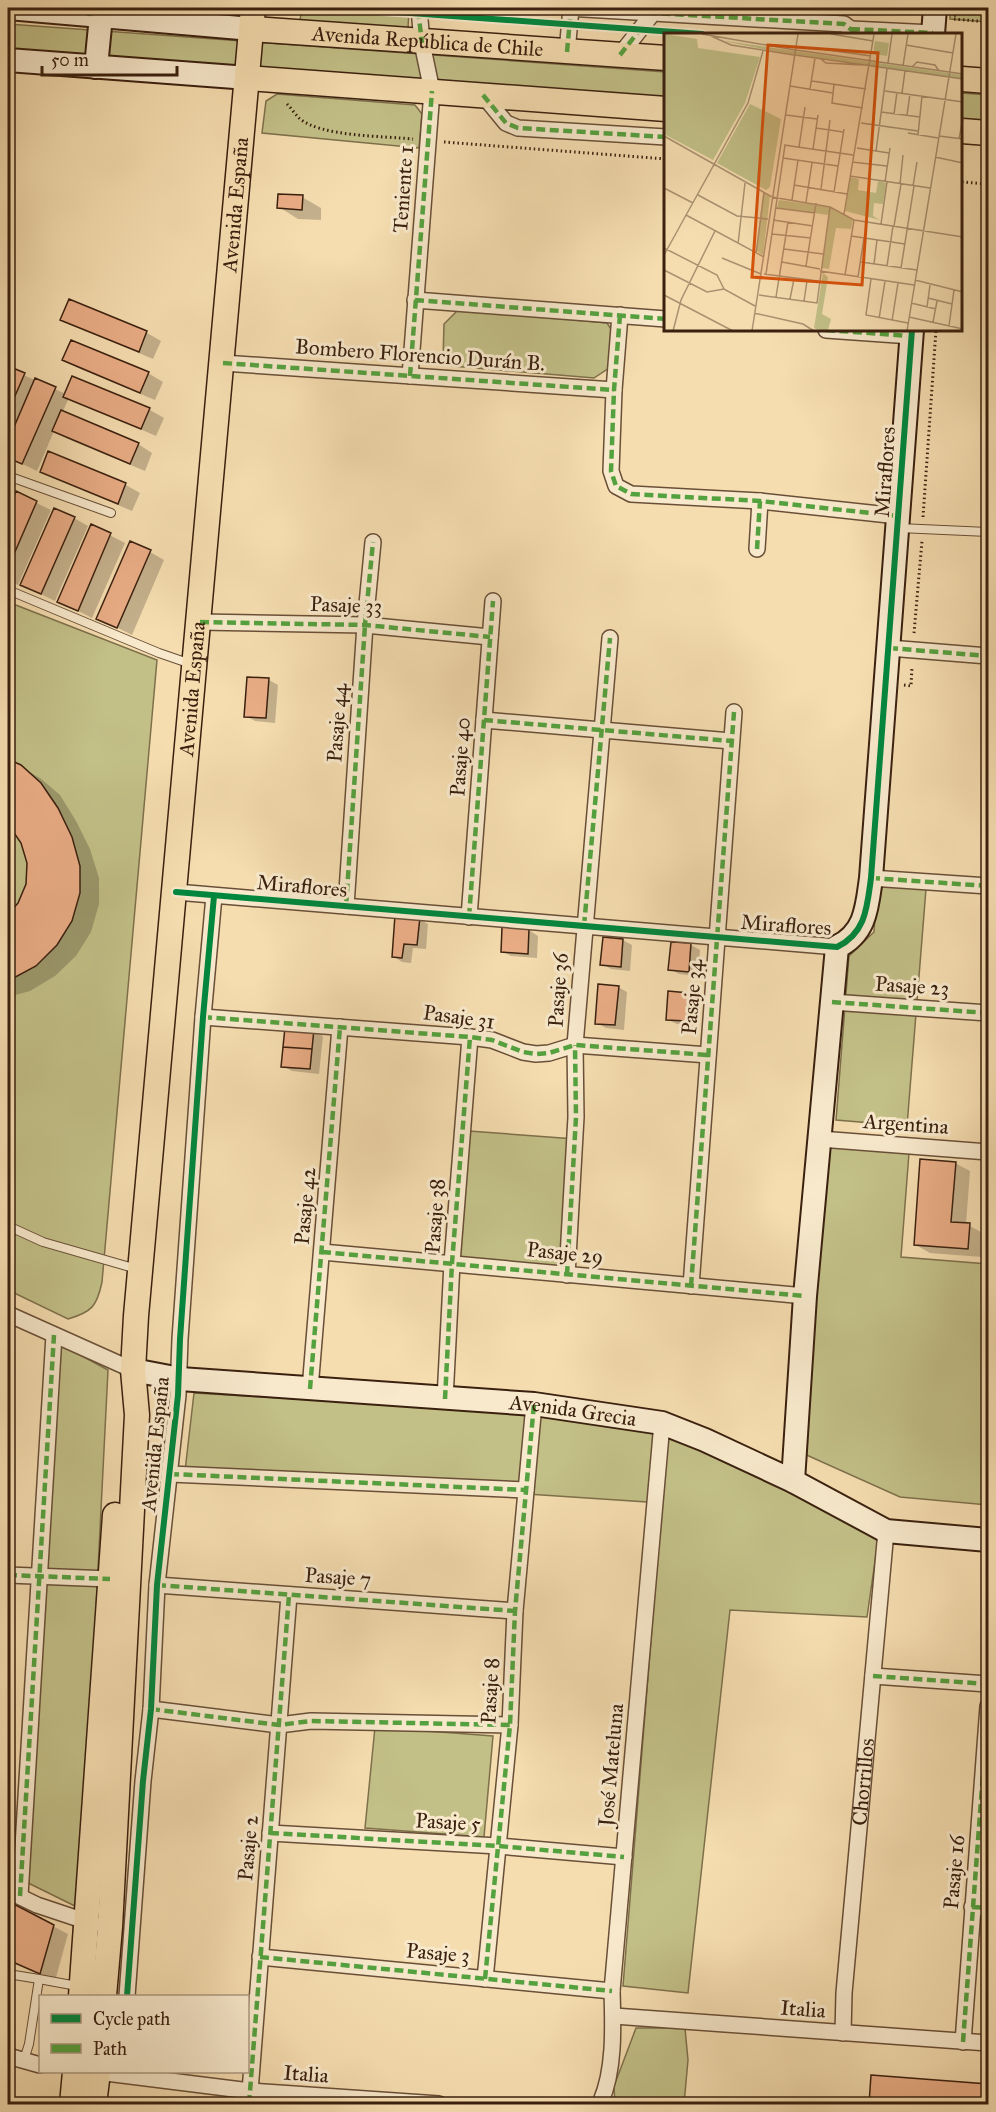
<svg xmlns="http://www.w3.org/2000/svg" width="996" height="2112" viewBox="0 0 996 2112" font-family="'IM FELL Great Primer',serif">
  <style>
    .green { fill: #c2bf87; stroke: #7e704b; stroke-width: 1.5 }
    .shadow { fill: #0003 }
    .building { fill: #eaad86; stroke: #3a200f; stroke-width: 1.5 }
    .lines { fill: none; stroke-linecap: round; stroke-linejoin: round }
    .lane-casing { stroke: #694f37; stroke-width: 10 }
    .street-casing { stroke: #694f37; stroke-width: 18 }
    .secondary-casing { stroke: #3a200f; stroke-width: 26 }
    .primary-casing { stroke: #3a200f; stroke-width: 27 }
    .path { stroke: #3a200f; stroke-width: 3; stroke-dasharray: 1.5 3; stroke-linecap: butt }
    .lane { stroke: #f8e9cc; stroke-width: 8 }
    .street { stroke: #f8e9cc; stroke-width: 15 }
    .secondary { stroke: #f8e9cc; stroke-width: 22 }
    .primary { stroke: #f5ddb0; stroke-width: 24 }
    .quiet { stroke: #54a23f; stroke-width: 4.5; stroke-dasharray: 9 4.5; stroke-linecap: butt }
    .cycleway-casing { stroke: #f8e9cc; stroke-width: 10 }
    .cycleway { stroke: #00873e; stroke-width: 6 }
    .labels { text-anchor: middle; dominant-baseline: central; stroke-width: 6; stroke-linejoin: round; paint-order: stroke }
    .street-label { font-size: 21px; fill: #3a200f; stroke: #f8e9cc }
    .inset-road { fill: none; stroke: #aa9170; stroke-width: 1.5 }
    .view { fill: #d7530c; fill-opacity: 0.15; stroke: #d7530c; stroke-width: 3 }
    .inset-edge { fill: none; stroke: #3a200f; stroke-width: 3 }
  </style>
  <rect width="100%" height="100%" fill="#f5ddb0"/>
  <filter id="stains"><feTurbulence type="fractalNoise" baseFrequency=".00333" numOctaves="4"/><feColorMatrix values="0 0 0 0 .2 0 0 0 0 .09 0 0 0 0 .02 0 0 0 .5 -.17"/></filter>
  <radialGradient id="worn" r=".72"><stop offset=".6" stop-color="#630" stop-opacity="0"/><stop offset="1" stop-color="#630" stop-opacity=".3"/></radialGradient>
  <path class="green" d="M 302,8 L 409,8 L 408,29 L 300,20 Z
    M 950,8 L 988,8 L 988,22 L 950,19 Z
    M 8,24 L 666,72 L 666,100 L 8,49 Z
    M 962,93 L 988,95 L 988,125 L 962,123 Z
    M 277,94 L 415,105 L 422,114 L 419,148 L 262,133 L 266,101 Z
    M 459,309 L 607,323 L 611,329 L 609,368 L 594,378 L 452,366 L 443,360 L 444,324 Z
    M 8,602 L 157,660 L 102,1282 C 97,1306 92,1312 68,1319 L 8,1290 Z
    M 877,885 L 926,889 L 907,1126 L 836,1120 L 849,956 L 874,932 Z
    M 469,1131 L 575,1139 L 565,1269 L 458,1259 Z
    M 827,1146 L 909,1153 L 901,1257 L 988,1264 L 988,1505 L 900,1497 L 802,1453 Z
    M 49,1338 L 108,1370 L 81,1909 L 16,1877 Z
    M 194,1393 L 546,1413 L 657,1429 L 879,1534 L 867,1617 L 730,1610 L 688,1993 L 623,1986 L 662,1503 L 185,1471 Z
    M 375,1727 L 493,1736 L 484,1837 L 365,1828 Z
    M 636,2028 L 685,2028 L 688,2060 L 684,2104 L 615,2104 L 614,2086 Z"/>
  <path class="shadow" d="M 302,197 L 321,208 L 321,220 L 298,219 L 279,207 Z
    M 70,301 L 147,333 L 161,341 L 153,359 L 77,327 L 62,319 Z
    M 72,341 L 148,373 L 163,382 L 155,400 L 78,368 L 64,360 Z
    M 8,368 L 66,394 L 73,378 L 150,410 L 164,418 L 156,436 L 69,398 L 62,413 L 138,444 L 152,453 L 145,471 L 68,439 L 54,431 L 37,471 L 8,457 Z
    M 49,453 L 126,485 L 140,493 L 132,511 L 56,479 L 41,471 Z
    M 8,489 L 51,510 L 18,585 L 8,581 Z
    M 74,518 L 88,526 L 55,601 L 22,585 Z
    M 92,526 L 125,543 L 92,618 L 59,601 Z
    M 150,552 L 164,560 L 132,635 L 98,618 Z
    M 269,680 L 278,685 L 275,723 L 255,721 L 246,716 Z
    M 8,760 L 40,778 L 60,795 L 76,821 L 90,849 L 99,878 L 99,904 L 91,932 L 76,956 L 55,976 L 30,991 L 8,997 L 8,916 L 19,904 L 27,884 L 28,863 L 23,843 L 8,822 Z
    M 419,919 L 428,924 L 426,949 L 413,948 L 411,963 L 402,962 L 393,956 Z
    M 503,929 L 529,930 L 538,936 L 537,958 L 511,956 L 502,951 Z
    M 623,940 L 632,945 L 630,971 L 611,969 L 602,964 Z
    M 691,945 L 700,950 L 698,976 L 679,974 L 670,969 Z
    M 618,987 L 627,992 L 624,1030 L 606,1028 L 597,1023 Z
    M 689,994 L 698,1000 L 696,1026 L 677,1024 L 667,1019 Z
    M 313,1031 L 323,1036 L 319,1074 L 292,1071 L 283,1066 Z
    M 955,1163 L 970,1171 L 966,1224 L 983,1233 L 982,1257 L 930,1253 L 916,1245 Z
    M 8,1903 L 68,1934 L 55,1981 L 8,1961 Z
    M 872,2076 L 988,2086 L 988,2104 L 870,2104 Z"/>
  <path class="building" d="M 278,194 L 303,195 L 302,210 L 277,208 Z
    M 69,299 L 147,331 L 139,352 L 60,320 Z
    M 71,340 L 149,372 L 140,393 L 62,360 Z
    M 8,366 L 25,373 L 8,412 Z
    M 72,376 L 150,408 L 141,429 L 63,397 Z
    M 35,378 L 56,387 L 22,464 L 8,458 L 8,441 Z
    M 61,410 L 139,443 L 130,464 L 52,431 Z
    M 48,451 L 126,483 L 118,504 L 40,472 Z
    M 16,491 L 37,501 L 8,568 L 8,511 Z
    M 54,508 L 75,517 L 41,594 L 20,585 Z
    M 91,524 L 111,533 L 78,611 L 57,602 Z
    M 130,541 L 151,550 L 117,628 L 96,619 Z
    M 247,677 L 269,678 L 266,718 L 244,717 Z
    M 8,759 L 21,765 L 41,783 L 58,808 L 72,837 L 80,866 L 80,893 L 72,921 L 57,945 L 36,966 L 8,981 L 8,914 L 18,903 L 26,884 L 27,863 L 21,843 L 8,824 Z
    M 395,915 L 420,917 L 417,945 L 404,944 L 402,958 L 392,957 Z
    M 502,927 L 529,929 L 528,954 L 501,952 Z
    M 603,937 L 623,939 L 621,967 L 600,965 Z
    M 671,942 L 691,943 L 689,972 L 668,970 Z
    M 598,984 L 619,986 L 615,1025 L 595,1024 Z
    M 668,991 L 689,993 L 687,1021 L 666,1020 Z
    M 285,1027 L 314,1029 L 312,1049 L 283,1047 Z
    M 283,1047 L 312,1049 L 310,1069 L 281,1067 Z
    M 920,1159 L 956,1162 L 951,1222 L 970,1223 L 968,1249 L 914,1245 Z
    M 8,1901 L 54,1925 L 40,1974 L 8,1960 Z
    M 871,2075 L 988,2084 L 988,2104 L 869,2104 Z"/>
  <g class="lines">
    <g class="lane-casing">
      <path id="lane" d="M 8,476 L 111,513
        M 899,528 L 988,532
        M 8,590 L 159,653 L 191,664
        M 8,1226 L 43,1242 L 137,1269
        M 8,1974 L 39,1979
        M 24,2060 L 29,2044 L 39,1979 L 77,1986"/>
    </g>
    <g class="street-casing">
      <g id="street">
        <path d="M 567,8 L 844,24 L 857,34"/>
        <path d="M 851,29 L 933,33"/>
        <path d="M 567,52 L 571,8"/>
        <path d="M 620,55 L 653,13"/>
        <path d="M 483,95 L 506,123 L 518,128 L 666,137"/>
        <path d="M 415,300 L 666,319"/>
        <path d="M 620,315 L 614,390 L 611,471 L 616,486 L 631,494 L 760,501 L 898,516"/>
        <path d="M 826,330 L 911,336"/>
        <path d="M 223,363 L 614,390"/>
        <path d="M 410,376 L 432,91 L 422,43 L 419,8"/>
        <path d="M 757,549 L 760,501"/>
        <path d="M 200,622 L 365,625 L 490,637"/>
        <path d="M 889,648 L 988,656"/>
        <path d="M 484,720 L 731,741"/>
        <path d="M 871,878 L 988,886"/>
        <path d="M 176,892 L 837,947"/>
        <path d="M 346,906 L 365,625 L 373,542"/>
        <path d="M 469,917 L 493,601"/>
        <path d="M 832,1002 L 988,1013"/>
        <path d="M 203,1017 L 470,1037 L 492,1040 L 523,1052 L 536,1054 L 549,1053 L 575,1045 L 708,1055"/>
        <path d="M 820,1139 L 988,1152"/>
        <path d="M 322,1252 L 805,1296"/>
        <path d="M 567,1275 L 576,1117 L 575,1045 L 610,638"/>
        <path d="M 691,1286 L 734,712"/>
        <path d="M 8,1314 L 133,1370"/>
        <path d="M 310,1389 L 340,1027"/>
        <path d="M 445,1399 L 452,1263 L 470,1037"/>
        <path d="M 170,1474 L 526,1490"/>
        <path d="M 8,1575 L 110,1579"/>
        <path d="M 157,1585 L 515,1611"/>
        <path d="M 873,1676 L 988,1684"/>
        <path d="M 151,1709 L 279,1725 L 311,1721 L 510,1725"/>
        <path d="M 270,1833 L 498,1846 L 624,1857"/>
        <path d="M 8,1891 L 37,1905 L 94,1924"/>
        <path d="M 20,1896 L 54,1335"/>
        <path d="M 972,1907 L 988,1908"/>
        <path d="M 260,1957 L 612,1991"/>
        <path d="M 485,1979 L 510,1725 L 515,1611 L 534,1404"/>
        <path d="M 127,1996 L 143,1781 L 151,1709 L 157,1585 L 178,1395 L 180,1339 L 203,1017 L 214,896"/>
        <path d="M 614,2016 L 988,2043"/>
        <path id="s1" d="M 843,2033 L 844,1993 L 886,1531"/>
        <path d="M 963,2042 L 988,1706"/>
        <path d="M 8,2056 L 40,2065"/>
        <path d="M 98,2072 L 250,2091 L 439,2104"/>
        <path d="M 601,2101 C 615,2069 613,2025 612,1991 L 662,1423"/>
        <path d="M 249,2104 L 289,1595"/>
      </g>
    </g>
    <g class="secondary-casing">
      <g id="secondary">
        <path d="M 8,8 L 252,29"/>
        <path d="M 933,34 L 935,8"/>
        <path d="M 8,60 L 248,78"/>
        <path d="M 96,67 L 101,16"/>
        <path id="s2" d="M 133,1370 L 180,1379 L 534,1404 L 662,1423 L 705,1440 L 793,1481 L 886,1531 L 988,1540"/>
        <path d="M 793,1481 L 805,1296 L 837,947 C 866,933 867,907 871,878 L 912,330"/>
      </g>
    </g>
    <g class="primary-casing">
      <g id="primary">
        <path id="s3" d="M 252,29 L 666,58"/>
        <path d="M 248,78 L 666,109"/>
        <path d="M 962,79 L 988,81"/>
        <path d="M 962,131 L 988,133"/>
        <path d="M 81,1996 L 115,1515"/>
        <path id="s4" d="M 104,1996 L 110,1927 L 137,1415 L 133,1370 L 136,1316 L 253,8"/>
        <path d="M 72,2104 L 75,2072"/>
        <path d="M 94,2104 L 98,2072"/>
      </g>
    </g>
    <path class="path" d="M 954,16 L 964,8
      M 954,19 L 988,22
      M 287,104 C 291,108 295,114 299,118 C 320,137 385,136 413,139
      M 444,142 L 666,159
      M 962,182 L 988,184
      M 923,517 L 936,330
      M 914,633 L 922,541
      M 904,685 L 911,686 L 912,667"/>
    <use href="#lane" class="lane"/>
    <use href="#street" class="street"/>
    <use href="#secondary" class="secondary"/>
    <use href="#primary" class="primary"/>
    <path class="quiet" d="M 567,8 L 844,24 L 857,34
      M 418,10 L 422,43
      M 89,16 L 90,8
      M 851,29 L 933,33
      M 567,52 L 570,19
      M 620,55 L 642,27
      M 483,95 L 506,123 L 518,128 L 666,137
      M 415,300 L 666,319
      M 620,315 L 614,390 L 611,471 L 616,486 L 631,494 L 760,501 L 898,516
      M 826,330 L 911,336
      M 223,363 L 614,390
      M 410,376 L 432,91
      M 757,549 L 760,501
      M 200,622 L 365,625 L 490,637
      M 889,648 L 988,656
      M 484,720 L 731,741
      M 871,878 L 988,886
      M 346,906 L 365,625 L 373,542
      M 469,917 L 493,601
      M 584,926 L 610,638
      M 832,1002 L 988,1013
      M 203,1017 L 470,1037 L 492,1040 L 523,1052 L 536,1054 L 549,1053 L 575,1045 L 708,1055
      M 322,1252 L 805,1296
      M 567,1275 L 576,1117 L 575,1045
      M 691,1286 L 734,712
      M 310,1389 L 340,1027
      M 445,1399 L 452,1263 L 470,1037
      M 170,1474 L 526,1490
      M 8,1575 L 110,1579
      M 157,1585 L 515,1611
      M 873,1676 L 988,1684
      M 151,1709 L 279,1725 L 311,1721 L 510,1725
      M 270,1833 L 498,1846 L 624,1857
      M 20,1896 L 54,1335
      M 972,1907 L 988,1908
      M 260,1957 L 612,1991
      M 485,1979 L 510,1725 L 515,1611 L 534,1404
      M 963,2042 L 988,1706
      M 601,2101 L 607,2104
      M 249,2104 L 289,1595
      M 380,2104 L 381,2100"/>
    <g class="cycleway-casing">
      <path id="cycleway" d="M 376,8 L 383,11 L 702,34
        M 176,892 L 837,947 C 866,933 867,907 871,878 L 912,330
        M 127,1996 L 143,1781 L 151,1709 L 157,1585 L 178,1395 L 180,1339 L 203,1017 L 214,896"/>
    </g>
    <use href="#cycleway" class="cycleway"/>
  </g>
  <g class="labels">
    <g class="street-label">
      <text stroke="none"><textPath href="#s3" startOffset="176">Avenida República de Chile</textPath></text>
      <text transform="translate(403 189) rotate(-86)">Teniente 1</text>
      <text stroke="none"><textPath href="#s4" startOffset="1797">Avenida España</textPath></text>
      <text transform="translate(420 355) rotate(4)">Bombero Florencio Durán B.</text>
      <text transform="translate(885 472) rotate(-86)">Miraflores</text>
      <text transform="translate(346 605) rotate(2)">Pasaje 33</text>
      <text stroke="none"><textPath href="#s4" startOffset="1311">Avenida España</textPath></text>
      <text transform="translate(337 723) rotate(-86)">Pasaje 44</text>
      <text transform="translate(460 757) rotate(-86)">Pasaje 40</text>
      <text transform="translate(302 886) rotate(5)">Miraflores</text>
      <text transform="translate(786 925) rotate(4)">Miraflores</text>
      <text transform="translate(912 986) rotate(4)">Pasaje 23</text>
      <text transform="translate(558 990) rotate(-86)">Pasaje 36</text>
      <text transform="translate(692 997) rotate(-85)">Pasaje 34</text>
      <text transform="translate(459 1017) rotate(8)">Pasaje 31</text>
      <text transform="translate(906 1124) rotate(4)">Argentina</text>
      <text transform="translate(305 1206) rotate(-85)">Pasaje 42</text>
      <text transform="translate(435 1216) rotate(-86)">Pasaje 38</text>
      <text transform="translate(565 1253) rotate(6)">Pasaje 29</text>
      <text stroke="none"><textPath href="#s2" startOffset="442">Avenida Grecia</textPath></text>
      <text transform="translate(155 1444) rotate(-84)">Avenida España</text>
      <text transform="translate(338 1577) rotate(4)">Pasaje 7</text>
      <text transform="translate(490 1691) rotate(-87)">Pasaje 8</text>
      <text transform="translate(611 1765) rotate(-85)">José Mateluna</text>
      <text stroke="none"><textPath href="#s1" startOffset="252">Chorrillos</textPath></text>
      <text transform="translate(448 1822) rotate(3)">Pasaje 5</text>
      <text transform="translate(248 1848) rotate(-85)">Pasaje 2</text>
      <text transform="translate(954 1872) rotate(-85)">Pasaje 16</text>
      <text transform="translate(438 1953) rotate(5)">Pasaje 3</text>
      <text transform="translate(803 2009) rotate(4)">Italia</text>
      <text transform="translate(306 2074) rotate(4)">Italia</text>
    </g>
  </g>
  <g transform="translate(664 33)">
    <rect width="298" height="298" fill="#f5ddb0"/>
    <path d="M 0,1 L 33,6 L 34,15 L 96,24 L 81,70 L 49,127 L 0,101 ZM 54,7 L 298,42 L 298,46 L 114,19 ZM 211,8 L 225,10 L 223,23 L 209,21 ZM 86,71 L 117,86 L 106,154 L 102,157 L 53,130 ZM 186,144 L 195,146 L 194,157 L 212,160 L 214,148 L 222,150 L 219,171 L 210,170 L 209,183 L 216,187 L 181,178 ZM 99,159 L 106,163 L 99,222 L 92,218 ZM 115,167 L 166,174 L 189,187 L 187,196 L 172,195 L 165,236 L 158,235 L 165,182 L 113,175 ZM 159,240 L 164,244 L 158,281 L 167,286 L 164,297 L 157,298 L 150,295 Z" fill="#c2bf87"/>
    <path class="inset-road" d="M 38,1 L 131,17M 167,1 L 209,8M 47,3 L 67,12 L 130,22M 242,12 L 289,20M 150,15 L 207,23M 132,17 L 299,41M 131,22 L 299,46M 157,26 L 162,30 L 199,32M 224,30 L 228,1M 239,33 L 244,1M 248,34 L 253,29 L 271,32 L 275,38M 148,48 L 202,56M 170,51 L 168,70 L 199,75M 126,53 L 169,60M 146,56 L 151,25M 221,58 L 299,69M 238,60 L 241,38M 217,79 L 256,84M 230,81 L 233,59M 122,82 L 153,86M 243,82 L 246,61M 197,90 L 254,98M 152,95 L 179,99M 244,100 L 274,105M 254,102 L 258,63M 0,103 L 108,164 L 166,174 L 190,187 L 299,204M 275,103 L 299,106M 295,106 L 299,85M 120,112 L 189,122M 135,114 L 141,74M 193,115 L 225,120M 149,116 L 154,82M 212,118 L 223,36M 271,124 L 299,130M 119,125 L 174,133M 188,129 L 223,133M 186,143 L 266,155M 221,149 L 226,115M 236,151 L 239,122M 130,152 L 183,161M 249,153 L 253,129M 0,155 L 29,170M 157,156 L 166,87M 170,159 L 180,96M 34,162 L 73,183 L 104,186M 128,167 L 134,127M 142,169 L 148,130M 112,175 L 151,180M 180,181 L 210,1M 22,182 L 100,224M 109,187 L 149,193M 217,191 L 223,149M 230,193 L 237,151M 108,201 L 147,205M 187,203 L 241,211M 74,211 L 81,150M 0,215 L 53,242 L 60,256M 120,216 L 159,221M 92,221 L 100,160M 0,222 L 84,70 L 99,18M 58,225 L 97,241M 118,229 L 156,236M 197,229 L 253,237M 210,231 L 213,207M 142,233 L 152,170M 223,233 L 229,193M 237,235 L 250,153M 0,237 L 43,259 L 60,256 L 91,273M 156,238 L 250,252M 100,241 L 154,248M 102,241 L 121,112M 181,242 L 190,187M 194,244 L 200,205M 207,246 L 202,282 L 244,290M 251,247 L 299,259M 0,262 L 69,298M 95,262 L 153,270 L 166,174M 112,264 L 124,189M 264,265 L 288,271M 126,266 L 130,246M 140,268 L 143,248M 247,270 L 272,276M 263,274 L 266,252M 90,280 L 139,291 L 150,298M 245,284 L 299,296M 215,286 L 221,248M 228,288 L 234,250M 269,289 L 273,268M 285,293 L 290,257M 9,298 L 17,267 L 51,198M 88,298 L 134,1M 243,298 L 292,1"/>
    <path class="view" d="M 104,12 L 214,20 L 198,252 L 88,244 Z"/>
    <rect width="298" height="298" class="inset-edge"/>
  </g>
  <rect width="996" height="2112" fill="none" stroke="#f5ddb0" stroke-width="30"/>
  <rect x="9" y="9" width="978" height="2094" fill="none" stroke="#3a200f" stroke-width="3"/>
  <rect x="15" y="15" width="966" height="2082" fill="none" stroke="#3a200f" stroke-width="1.5"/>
  <rect x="39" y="1995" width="210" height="78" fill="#f8e9cc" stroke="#ac9980" stroke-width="1.5"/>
  <rect x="51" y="2014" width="30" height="9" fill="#00873e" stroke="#ac9980" stroke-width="1.5"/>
  <text x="93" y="2025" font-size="18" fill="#3a200f">Cycle path</text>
  <rect x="51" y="2044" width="30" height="9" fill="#54a23f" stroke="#ac9980" stroke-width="1.5"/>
  <text x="93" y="2055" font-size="18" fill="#3a200f">Path</text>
  <path d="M42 66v9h135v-9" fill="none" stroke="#3a200f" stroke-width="3"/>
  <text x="51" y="66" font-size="18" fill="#3a200f" stroke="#f8e9cc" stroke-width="4.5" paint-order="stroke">50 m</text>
  <rect width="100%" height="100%" filter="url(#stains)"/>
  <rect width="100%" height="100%" fill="url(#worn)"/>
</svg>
